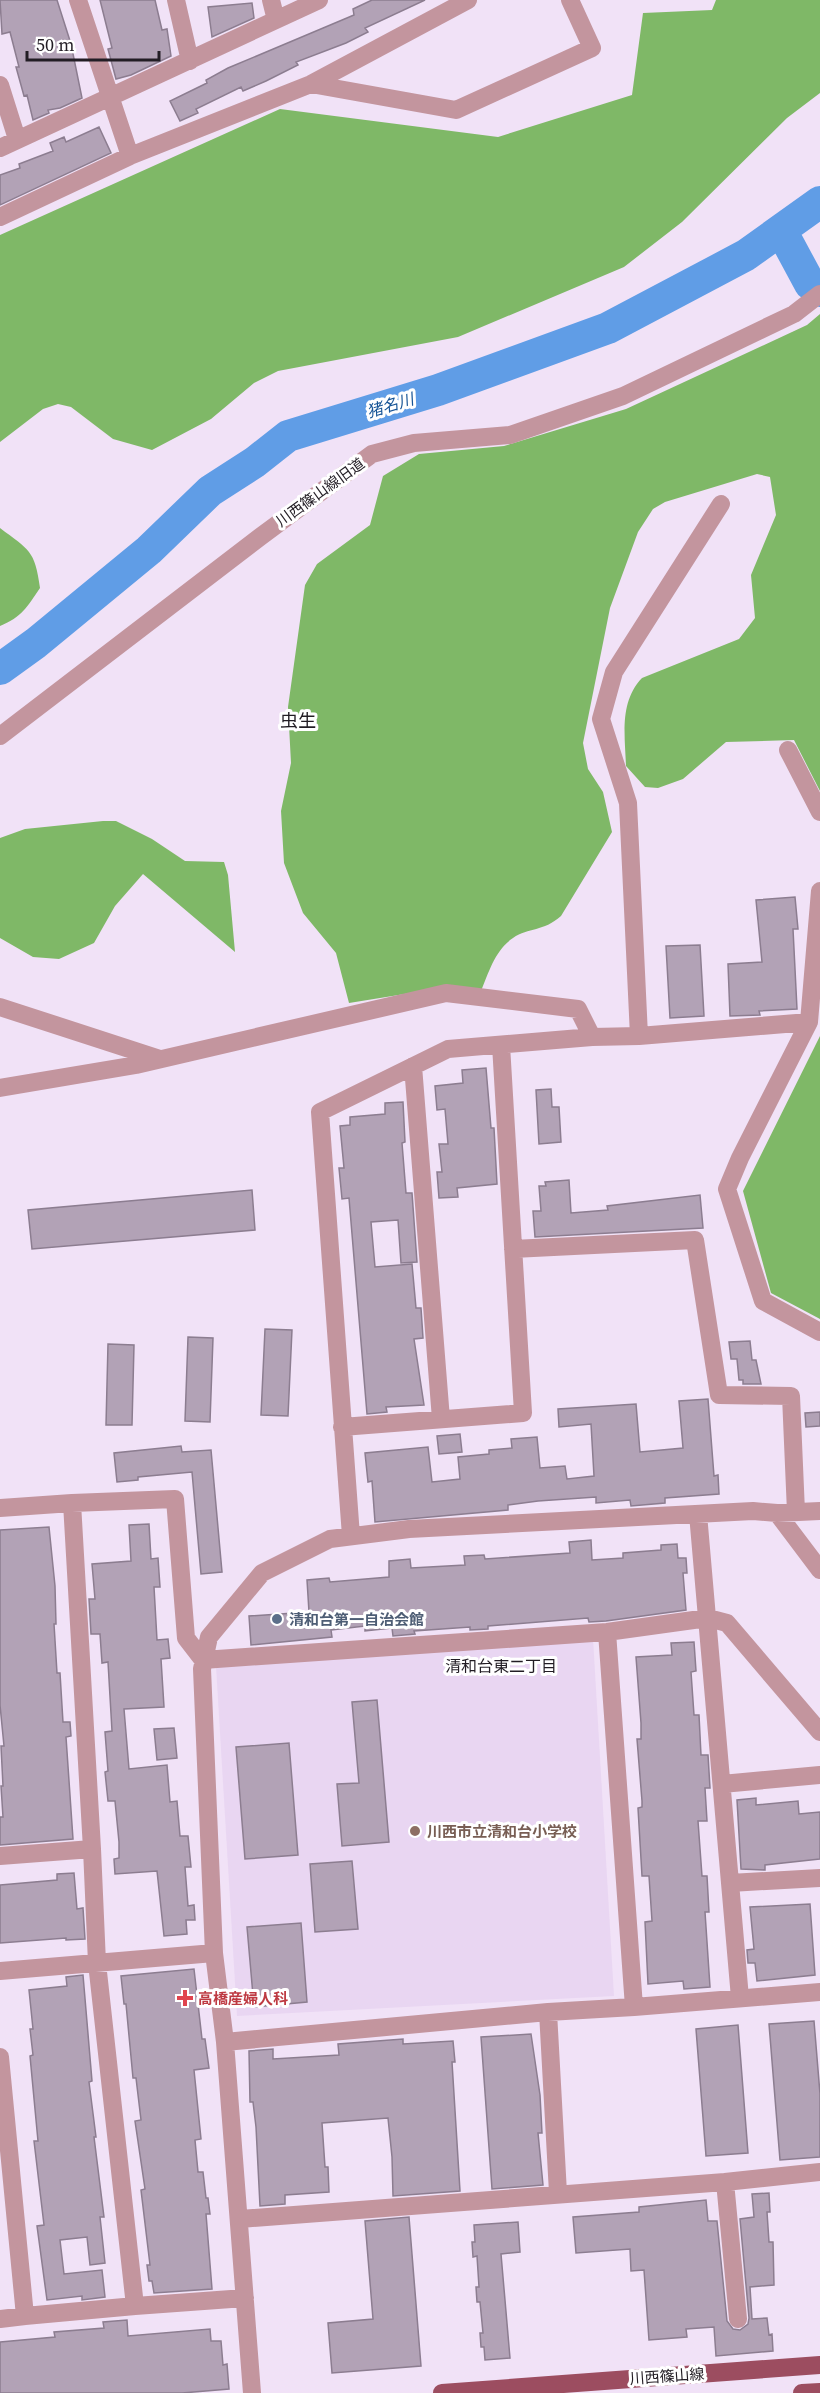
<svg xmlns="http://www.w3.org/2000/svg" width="820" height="2393" viewBox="0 0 820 2393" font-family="'Source Serif 4','Noto Sans JP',serif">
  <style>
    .built { fill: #e9d6f2 }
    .forest { fill: #7fb867 }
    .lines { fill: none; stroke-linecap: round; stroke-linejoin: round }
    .river { stroke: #609de6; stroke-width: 32 }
    .building { fill: #b2a2b6; stroke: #8c7d90; stroke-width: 1.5 }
    .minor { stroke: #c3959e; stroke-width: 18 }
    .major { stroke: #9c4d60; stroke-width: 18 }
    .service-dot { fill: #5c6f8a; stroke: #fff; stroke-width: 2 }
    .education-dot { fill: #8d6e63; stroke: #fff; stroke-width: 2 }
    .health-dot { fill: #e0444e; stroke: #fff; stroke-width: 2 }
    .labels { text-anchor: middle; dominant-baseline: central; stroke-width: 6; stroke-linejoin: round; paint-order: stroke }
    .street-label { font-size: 15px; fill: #221d24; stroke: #fff }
    .service-label { font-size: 15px; font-weight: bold; fill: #4e5e75; stroke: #fff; text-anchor: start }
    .education-label { font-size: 15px; font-weight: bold; fill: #785e54; stroke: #fff; text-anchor: start }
    .health-label { font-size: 15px; font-weight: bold; fill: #be3a42; stroke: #fff; text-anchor: start }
    .water-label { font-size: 16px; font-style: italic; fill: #165496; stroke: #fff }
    .neighbourhood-label { font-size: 16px; fill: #221d24; stroke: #fff }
    .quarter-label { font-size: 18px; fill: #221d24; stroke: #fff }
  </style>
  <rect width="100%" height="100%" fill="#f1e2f7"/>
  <path class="built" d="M 593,1638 L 614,1996 L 237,2016 L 216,1666 Z"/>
  <path class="forest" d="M 716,0 L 820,0 L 820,93 L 787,118 L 682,222 L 624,267 L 458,337 L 278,371 L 254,383 L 211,419 L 152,450 L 113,439 L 71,407 L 58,404 L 43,409 L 0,442 L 0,235 L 280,109 L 498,137 L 632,95 L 643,13 L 712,10 Z
    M 820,314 L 820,791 L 794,740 L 726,742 L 683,779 L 658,788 L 645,787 L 626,766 C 625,736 619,702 642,678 L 739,639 L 755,618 L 751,575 L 776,515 L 770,477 L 757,474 L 665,502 L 653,509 L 638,532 L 610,608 L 583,743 L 588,769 L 603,792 L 612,832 L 561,916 C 543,932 529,927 513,938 C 495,950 489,972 481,991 L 442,988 L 349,1003 L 336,953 L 303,913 L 284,863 L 281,811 L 291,763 L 288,707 L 305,585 L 317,564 L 370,525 L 383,476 L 419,454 L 504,446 L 626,409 L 807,325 Z
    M 0,528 C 29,550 35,550 40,588 C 27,607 22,617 0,626 Z
    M 103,821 L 116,821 L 152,839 L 185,861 L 224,862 L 228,875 L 235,952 L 143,874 L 115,906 L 94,943 L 59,959 L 33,957 L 0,938 L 0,838 L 25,829 Z
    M 820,1036 L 820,1319 L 771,1293 L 743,1191 Z"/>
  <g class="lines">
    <path class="river" d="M 781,230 L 810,284 L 820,291
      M 0,669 L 36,643 L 149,550 L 210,491 L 255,462 L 288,436 L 438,390 L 608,328 L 746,255 L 820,202"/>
  </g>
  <path class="building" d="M 0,0 L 57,0 L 71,44 L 82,98 L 60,108 L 48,110 L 49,113 L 33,120 L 27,95 L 24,96 L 16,67 L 19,67 L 10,32 L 2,34 Z
    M 100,0 L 155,0 L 162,30 L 167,29 L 171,56 L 131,75 L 116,79 L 108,49 L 112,48 Z
    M 372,0 L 425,0 L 365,28 L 368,32 L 346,43 L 296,62 L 298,65 L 266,81 L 243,91 L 241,87 L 196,109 L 198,113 L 180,121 L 170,101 L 207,83 L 206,80 L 228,68 L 354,15 L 353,9 Z
    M 252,3 L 254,18 L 212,37 L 208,7 Z
    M 99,127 L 111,153 L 0,205 L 0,175 L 20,168 L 19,164 L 53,151 L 50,143 L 64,137 L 66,142 Z
    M 795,897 L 798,929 L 793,929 L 797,1009 L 759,1011 L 760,1015 L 730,1016 L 728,964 L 762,962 L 756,900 Z
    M 700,945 L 704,1016 L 670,1018 L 666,946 Z
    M 486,1068 L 491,1128 L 494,1128 L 497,1184 L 457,1188 L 458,1197 L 439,1198 L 437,1172 L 442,1172 L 439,1144 L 448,1144 L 445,1109 L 437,1110 L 435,1086 L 463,1083 L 462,1070 Z
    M 551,1089 L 552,1107 L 559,1107 L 561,1142 L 539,1144 L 536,1090 Z
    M 403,1102 L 405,1142 L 402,1143 L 406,1193 L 412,1193 L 417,1262 L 401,1263 L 398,1220 L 371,1222 L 375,1267 L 412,1264 L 416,1308 L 421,1308 L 423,1338 L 414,1339 L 424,1405 L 386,1407 L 387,1412 L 367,1414 L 349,1198 L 342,1199 L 339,1168 L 344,1168 L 340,1126 L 350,1125 L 350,1117 L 385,1114 L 385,1103 Z
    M 569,1180 L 571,1213 L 608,1210 L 607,1206 L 700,1195 L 703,1228 L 535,1237 L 533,1211 L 541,1211 L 539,1186 L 546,1186 L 545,1182 Z
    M 252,1190 L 255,1230 L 32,1249 L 28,1210 Z
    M 265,1329 L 292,1330 L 288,1416 L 261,1415 Z
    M 188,1337 L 213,1338 L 210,1422 L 185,1421 Z
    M 750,1341 L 752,1360 L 756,1360 L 761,1384 L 743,1384 L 743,1380 L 739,1380 L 737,1359 L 731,1359 L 729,1342 Z
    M 108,1344 L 134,1345 L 132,1425 L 106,1425 Z
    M 708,1399 L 714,1476 L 718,1475 L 719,1494 L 665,1498 L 665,1503 L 631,1506 L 630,1500 L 596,1503 L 596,1497 L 538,1501 L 508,1505 L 508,1510 L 375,1522 L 372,1481 L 368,1482 L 365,1453 L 428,1447 L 432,1482 L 460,1479 L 458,1457 L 489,1454 L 489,1450 L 512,1448 L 511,1439 L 537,1437 L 540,1468 L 565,1466 L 567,1479 L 594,1476 L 591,1424 L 559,1427 L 558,1409 L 636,1404 L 640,1452 L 683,1448 L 679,1401 Z
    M 820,1412 L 820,1426 L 806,1427 L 805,1413 Z
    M 460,1434 L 462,1452 L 439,1454 L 437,1436 Z
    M 181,1446 L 182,1452 L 211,1450 L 222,1572 L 201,1574 L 192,1472 L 138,1477 L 138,1480 L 117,1482 L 114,1453 Z
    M 149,1524 L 151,1559 L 158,1558 L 160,1587 L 154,1587 L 157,1640 L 168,1639 L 170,1658 L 161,1659 L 164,1707 L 124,1709 L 129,1769 L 167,1765 L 170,1802 L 177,1801 L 180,1836 L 188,1836 L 191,1867 L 185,1867 L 188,1906 L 194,1905 L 195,1920 L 186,1920 L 187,1934 L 164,1936 L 157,1871 L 115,1874 L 114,1859 L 119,1858 L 119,1842 L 115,1801 L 108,1801 L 105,1772 L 108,1771 L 105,1732 L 112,1731 L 108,1662 L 102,1663 L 100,1634 L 91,1634 L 89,1599 L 95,1599 L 92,1564 L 131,1561 L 129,1525 Z
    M 49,1527 L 55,1586 L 56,1624 L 54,1624 L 57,1673 L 60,1673 L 63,1722 L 70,1722 L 71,1736 L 66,1737 L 73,1839 L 0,1845 L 0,1817 L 3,1817 L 1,1786 L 3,1786 L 1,1746 L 4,1746 L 0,1705 L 0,1530 Z
    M 591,1540 L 592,1560 L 623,1558 L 623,1553 L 661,1550 L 661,1545 L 677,1544 L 678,1558 L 686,1558 L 687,1573 L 683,1573 L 686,1610 L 606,1621 L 589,1622 L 588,1618 L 488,1626 L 488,1629 L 470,1630 L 470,1627 L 414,1631 L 415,1634 L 393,1636 L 392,1628 L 365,1631 L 365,1626 L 331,1630 L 332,1637 L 251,1645 L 249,1616 L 309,1612 L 307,1580 L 329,1578 L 330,1582 L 389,1577 L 389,1561 L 410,1559 L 411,1568 L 465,1565 L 464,1556 L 484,1555 L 485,1559 L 570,1553 L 569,1542 Z
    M 694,1642 L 696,1671 L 691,1672 L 694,1715 L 699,1715 L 701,1755 L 708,1755 L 710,1788 L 705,1788 L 707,1821 L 698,1821 L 702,1876 L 707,1876 L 709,1912 L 705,1912 L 710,1987 L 684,1989 L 683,1981 L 648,1984 L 645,1922 L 652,1921 L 649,1876 L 642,1876 L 638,1808 L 642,1807 L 642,1801 L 637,1739 L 641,1739 L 641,1723 L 636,1657 L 672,1655 L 671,1643 Z
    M 377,1700 L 389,1842 L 342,1846 L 337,1784 L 359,1783 L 352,1702 Z
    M 174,1728 L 177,1758 L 157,1760 L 154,1729 Z
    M 289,1743 L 298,1855 L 245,1859 L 236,1747 Z
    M 756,1798 L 756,1805 L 798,1801 L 799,1814 L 820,1812 L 820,1859 L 765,1865 L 765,1870 L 741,1869 L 737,1800 Z
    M 352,1861 L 358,1929 L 315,1932 L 310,1864 Z
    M 74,1873 L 77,1909 L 83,1908 L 85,1939 L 66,1940 L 66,1938 L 0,1943 L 0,1885 L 57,1880 L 57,1874 Z
    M 810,1904 L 815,1975 L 757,1981 L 755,1963 L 748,1963 L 747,1950 L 754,1949 L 750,1907 Z
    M 301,1923 L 307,2002 L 254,2007 L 247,1927 Z
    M 194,1969 L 202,2039 L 205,2039 L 209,2068 L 194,2070 L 201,2139 L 195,2140 L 198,2172 L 203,2172 L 206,2198 L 208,2198 L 210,2214 L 206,2214 L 212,2289 L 154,2293 L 152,2281 L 149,2281 L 147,2265 L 150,2265 L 141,2190 L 145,2189 L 135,2121 L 141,2120 L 136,2078 L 133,2078 L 126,2004 L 124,2004 L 121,1976 Z
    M 83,1975 L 92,2081 L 89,2082 L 96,2137 L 94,2137 L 104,2217 L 100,2217 L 105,2263 L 90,2265 L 87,2237 L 60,2240 L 64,2274 L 102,2270 L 105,2297 L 82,2300 L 82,2296 L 47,2300 L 37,2226 L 44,2225 L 34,2141 L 38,2141 L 30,2056 L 33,2055 L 30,2029 L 33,2029 L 29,1990 L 67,1986 L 66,1977 Z
    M 814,2021 L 820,2094 L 820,2157 L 780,2160 L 769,2024 Z
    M 738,2025 L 748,2153 L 706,2156 L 696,2029 Z
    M 531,2034 L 540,2095 L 542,2133 L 538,2133 L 543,2185 L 492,2189 L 481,2037 Z
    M 403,2039 L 403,2044 L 453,2041 L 455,2062 L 452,2062 L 460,2191 L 393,2196 L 392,2157 L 388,2118 L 322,2123 L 325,2167 L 328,2167 L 329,2192 L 285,2195 L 285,2204 L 260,2206 L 256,2127 L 253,2102 L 250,2102 L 249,2051 L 273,2049 L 273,2059 L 339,2055 L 338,2044 Z
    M 769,2193 L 770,2212 L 767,2212 L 769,2242 L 773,2242 L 774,2285 L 750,2287 L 752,2319 L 767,2318 L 769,2335 L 772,2334 L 773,2351 L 716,2356 L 714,2327 L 686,2329 L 687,2337 L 649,2340 L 644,2270 L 631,2271 L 630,2249 L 576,2253 L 573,2217 L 639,2212 L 639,2207 L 706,2200 L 708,2221 L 717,2221 L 727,2321 L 733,2329 L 740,2330 L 748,2324 L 749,2318 L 740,2219 L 754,2217 L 752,2194 Z
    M 409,2217 L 421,2366 L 332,2373 L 328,2323 L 373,2319 L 365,2221 Z
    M 518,2222 L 520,2252 L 501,2254 L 510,2358 L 485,2360 L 484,2347 L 481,2347 L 480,2333 L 483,2333 L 480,2302 L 477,2302 L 476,2287 L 479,2287 L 477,2256 L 473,2257 L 472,2242 L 475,2242 L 474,2225 Z
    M 127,2320 L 128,2336 L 210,2329 L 211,2341 L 221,2341 L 223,2365 L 227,2364 L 229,2389 L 182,2393 L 0,2393 L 0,2342 L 55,2337 L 54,2332 L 104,2328 L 103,2322 Z"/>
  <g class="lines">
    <path class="minor" d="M 78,0 L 130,156
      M 176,0 L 190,61
      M 271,0 L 276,20
      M 311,84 L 456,110 L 592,48 L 570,0
      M 0,85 L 17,139
      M 0,148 L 319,0
      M 0,217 L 130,156 L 311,84 L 468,0
      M 721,504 L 614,672 L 601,719 L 628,803 L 639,1036 L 809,1022
      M 0,736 L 260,537 L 372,454 L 414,443 L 510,435 L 623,396 L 794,314 L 820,294
      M 788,750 L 820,812
      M 820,891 L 809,1022 L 740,1158 L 727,1189 L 763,1301 L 820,1332
      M 0,1007 L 160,1059
      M 413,1066 L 441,1419
      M 0,1088 L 136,1065 L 446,993 L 578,1009 L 592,1037 L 639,1036
      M 513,1249 L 695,1240 L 719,1395 L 791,1396 L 796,1512
      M 342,1427 L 523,1413 L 501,1045
      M 0,1508 L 72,1503
      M 777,1513 L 820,1570
      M 698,1514 L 740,1998
      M 351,1536 L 320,1112 L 448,1049 L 592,1037
      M 607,1632 L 634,2007
      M 722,1784 L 820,1775
      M 92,1849 L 97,1963 L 135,2306 L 245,2298
      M 0,1856 L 92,1849 L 72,1503 L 175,1499 L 186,1638 L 203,1660 L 607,1632 L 708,1618 L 727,1623 L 820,1732
      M 730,1883 L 820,1878
      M 0,1971 L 214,1953
      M 548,2012 L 558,2193
      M 225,2042 L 548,2012 L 634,2007 L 820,1992
      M 0,2057 L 25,2316 L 135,2306
      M 725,2182 L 820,2172
      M 240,2219 L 725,2182 L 738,2319
      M 0,2319 L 25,2316
      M 252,2393 L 225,2042 L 214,1953 L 202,1669 L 209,1637 L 262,1573 L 330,1539 L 409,1529 L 753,1511 L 777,1513 L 820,1511"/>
    <path class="major" d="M 442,2393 L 820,2365
      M 802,2393 L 820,2392"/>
  </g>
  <circle class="service-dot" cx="277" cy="1619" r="6"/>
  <circle class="education-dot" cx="415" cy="1831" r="6"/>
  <path class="health-dot" d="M182 1989h6v6h6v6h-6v6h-6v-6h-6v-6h6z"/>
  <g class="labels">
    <g class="street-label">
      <text transform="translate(320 492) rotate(-36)">川西篠山線旧道</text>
      <text transform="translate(667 2376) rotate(-4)">川西篠山線</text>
    </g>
    <g class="service-label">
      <text x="289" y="1619">清和台第一自治会館</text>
    </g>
    <g class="education-label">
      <text x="427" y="1831">川西市立清和台小学校</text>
    </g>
    <g class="health-label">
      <text x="198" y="1998">高橋産婦人科</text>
    </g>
    <g class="water-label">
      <text transform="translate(390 405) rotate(-17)">猪名川</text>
    </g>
    <g class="neighbourhood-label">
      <text x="501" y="1666">清和台東二丁目</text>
    </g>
    <g class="quarter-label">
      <text x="298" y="720">虫生</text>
    </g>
  </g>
  <path d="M27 51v9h132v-9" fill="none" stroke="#221d24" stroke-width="3"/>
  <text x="36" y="51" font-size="18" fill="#221d24" stroke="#ffffff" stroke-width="4.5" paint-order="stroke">50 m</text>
</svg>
